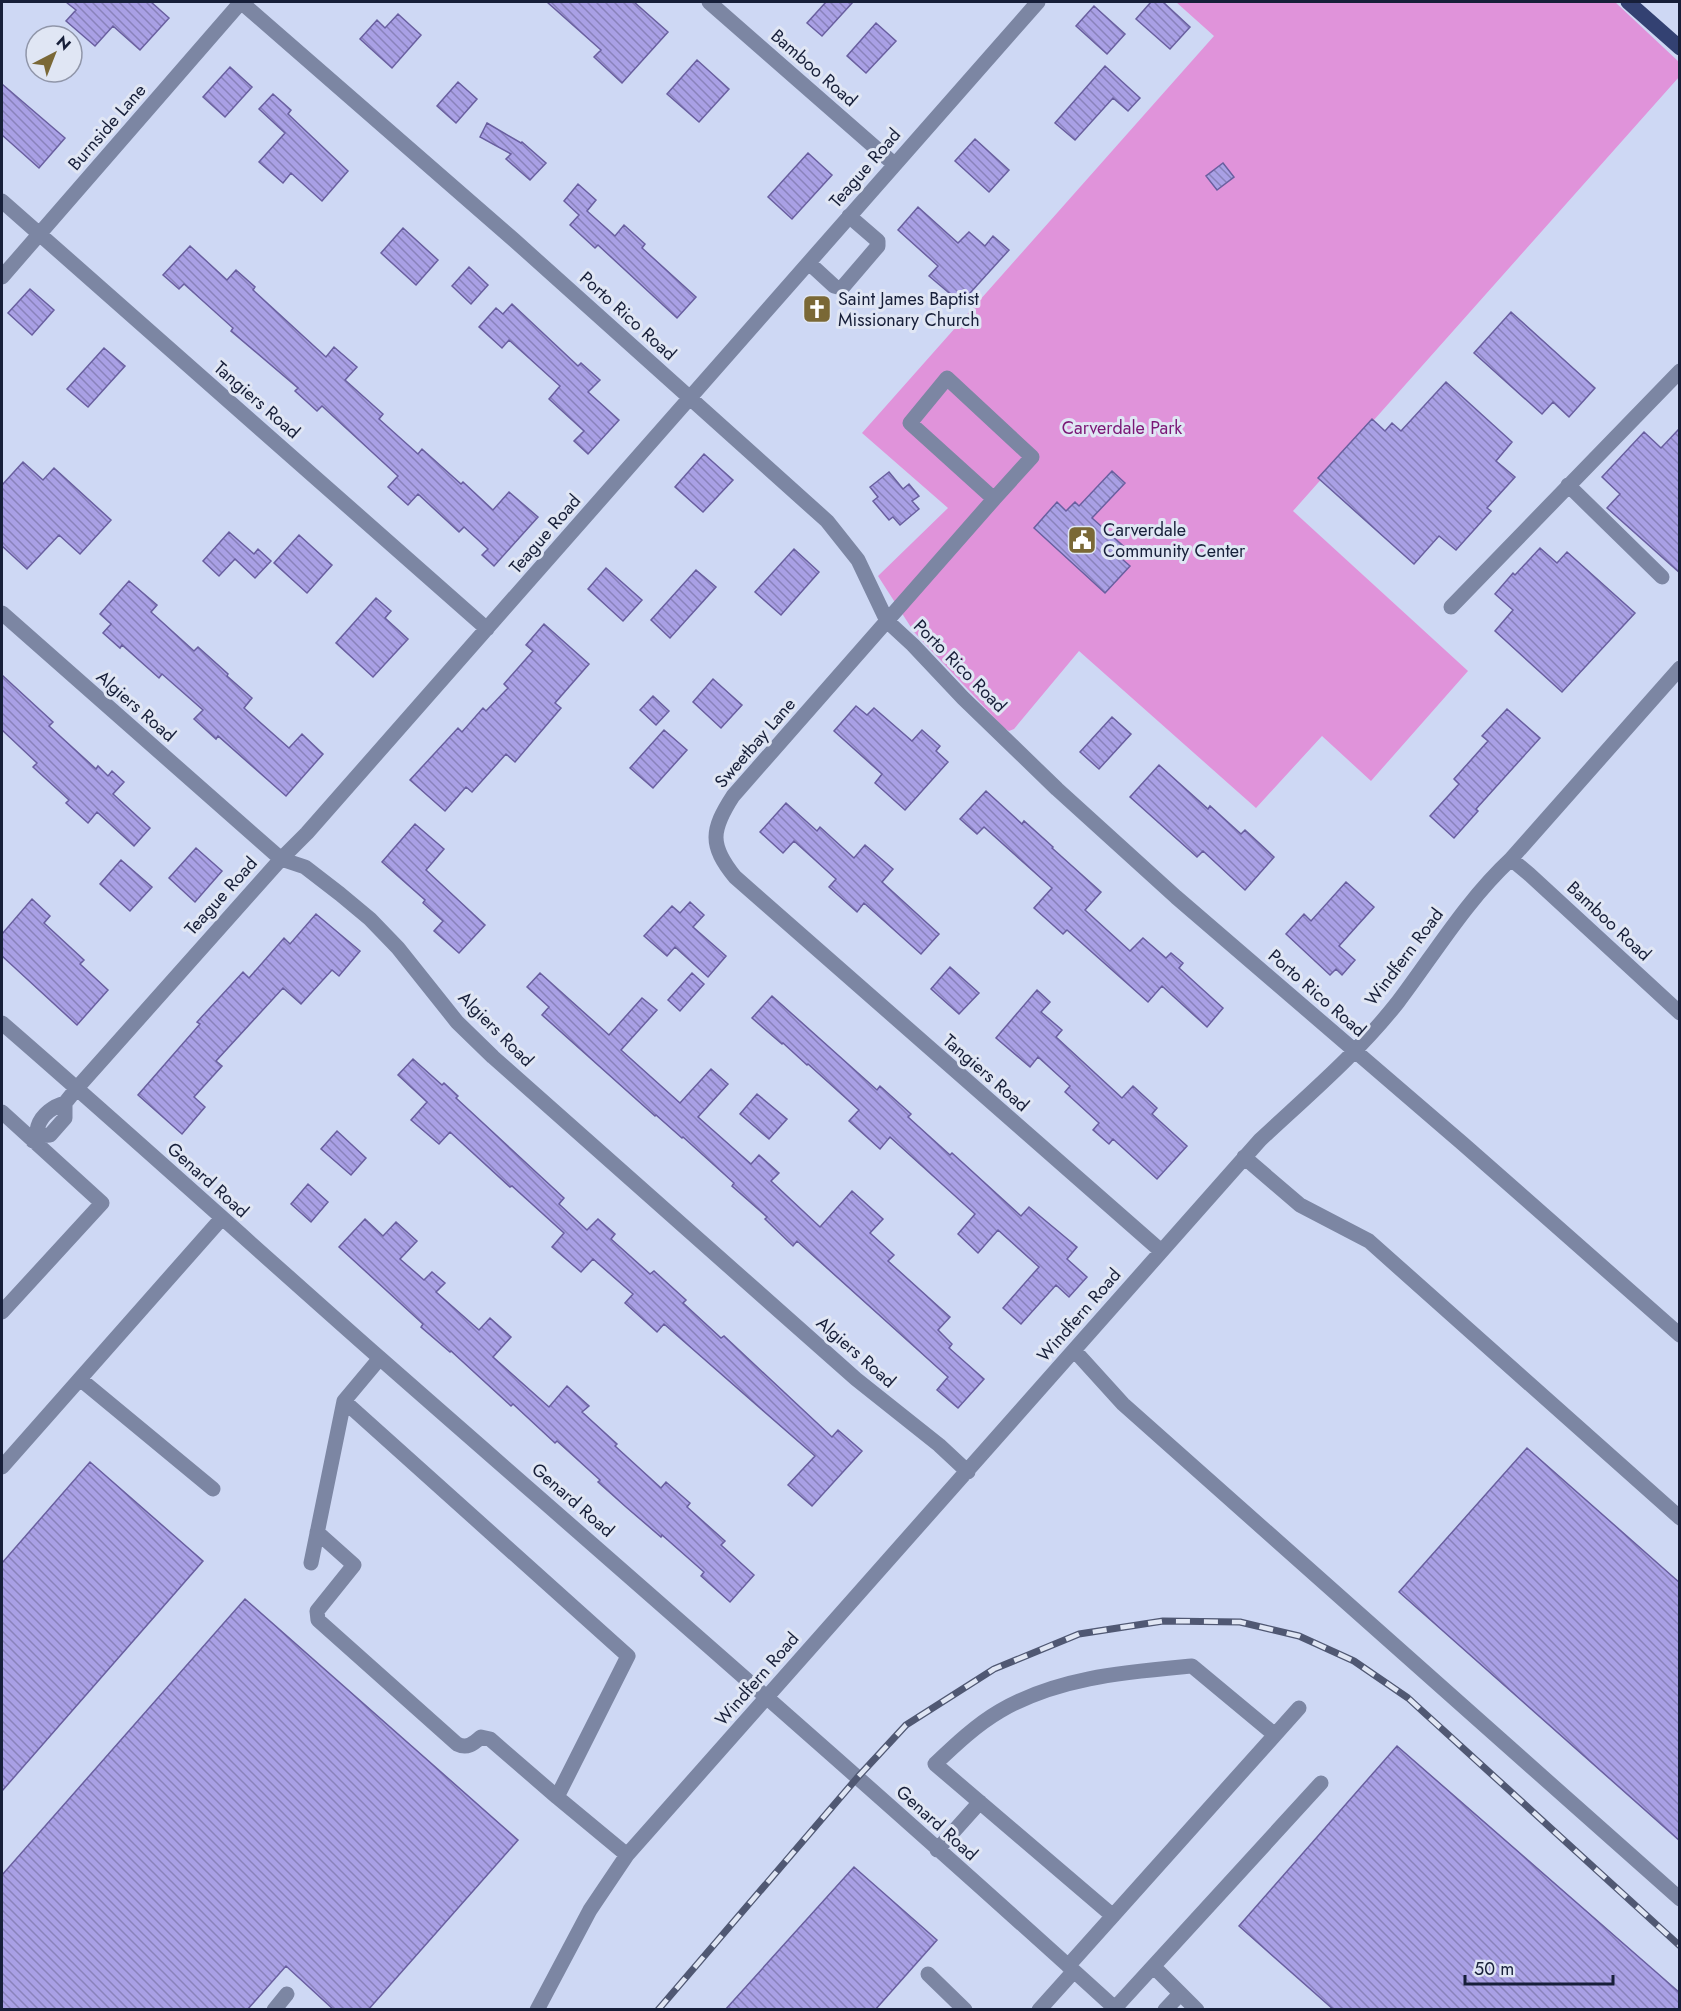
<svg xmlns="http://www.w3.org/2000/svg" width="1681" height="2011" viewBox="0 0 1681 2011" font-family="Jost,sans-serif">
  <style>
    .park { fill: #e093da }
    .building { fill: url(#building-back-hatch); stroke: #695f9f; stroke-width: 1.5 }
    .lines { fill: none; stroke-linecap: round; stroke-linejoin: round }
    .minor { stroke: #7c86a3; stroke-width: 15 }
    .major { stroke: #334172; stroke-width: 15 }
    .rail-casing { stroke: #505873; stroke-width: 7 }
    .rail { stroke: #e0e6f4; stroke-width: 4.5; stroke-dasharray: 14; stroke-linecap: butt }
    .labels { text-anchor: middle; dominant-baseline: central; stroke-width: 6; stroke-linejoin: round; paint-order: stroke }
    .street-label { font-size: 18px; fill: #171f39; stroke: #e0e6f4 }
    .poi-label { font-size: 18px; fill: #171f39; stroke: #e0e6f4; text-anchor: start }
    .park-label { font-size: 18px; fill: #7a1776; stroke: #e0e6f4 }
  </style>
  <defs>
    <pattern id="building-back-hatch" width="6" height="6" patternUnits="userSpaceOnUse" patternTransform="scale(1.5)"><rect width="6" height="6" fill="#a9a0e5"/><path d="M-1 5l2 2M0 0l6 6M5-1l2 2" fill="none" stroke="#8982bb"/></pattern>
  </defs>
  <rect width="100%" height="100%" fill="#ced8f4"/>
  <path class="park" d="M 1176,2 L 1615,2 L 1679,62 L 1679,77 L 1293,511 L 1468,671 L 1371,781 L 1322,736 L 1256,808 L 1079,651 L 1014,729 L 1009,731 L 1004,728 L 914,632 L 878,576 L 948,508 L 862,433 L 1214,36 Z"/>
  <path class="building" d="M 66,2 L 151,2 L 169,18 L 140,50 L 113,26 L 95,46 L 66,21 L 76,10 Z
    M 547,2 L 634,2 L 668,32 L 622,83 L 594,57 L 601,50 Z
    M 826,2 L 853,2 L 822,36 L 807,23 Z
    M 1151,2 L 1163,2 L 1190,27 L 1170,49 L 1136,19 Z
    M 1094,6 L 1125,34 L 1107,54 L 1076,26 Z
    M 398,14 L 421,35 L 392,68 L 360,39 L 377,20 L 385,28 Z
    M 876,23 L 896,41 L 866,73 L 847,56 Z
    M 697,60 L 729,89 L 699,122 L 667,94 Z
    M 1105,66 L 1140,98 L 1128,111 L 1113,98 L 1075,140 L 1055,123 Z
    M 230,67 L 252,87 L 225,117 L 203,97 Z
    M 458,82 L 477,99 L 456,123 L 437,106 Z
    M 2,84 L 65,138 L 39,168 L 2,135 Z
    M 273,94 L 291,110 L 288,114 L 348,171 L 322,201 L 291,173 L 283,183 L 259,162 L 285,133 L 259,109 Z
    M 487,123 L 521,143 L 522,142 L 546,163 L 530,180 L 506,159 L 511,154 L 480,137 Z
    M 975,139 L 1009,170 L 989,192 L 955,161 Z
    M 808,153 L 832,175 L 792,219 L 768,197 Z
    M 1223,163 L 1234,177 L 1217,190 L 1206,176 Z
    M 578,184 L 596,200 L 587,211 L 615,236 L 624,225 L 645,244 L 642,248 L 696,297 L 677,318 L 598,245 L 595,248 L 570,225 L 579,215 L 564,201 Z
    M 918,207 L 958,243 L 969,232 L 985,246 L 993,236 L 1009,250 L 961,303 L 929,276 L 938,266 L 898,230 Z
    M 403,228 L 438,260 L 416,285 L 381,253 Z
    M 190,246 L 227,280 L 236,270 L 255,287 L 253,290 L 326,357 L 334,347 L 357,367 L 345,380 L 383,414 L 379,419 L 418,454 L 422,449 L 461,484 L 463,482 L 493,510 L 509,492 L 538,517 L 494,566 L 482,555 L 488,549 L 464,527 L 459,532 L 418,494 L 408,505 L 388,487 L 398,476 L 322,406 L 317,411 L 295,391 L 298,388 L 231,331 L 233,328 L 184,284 L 179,289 L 163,275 Z
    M 469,267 L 488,285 L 471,304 L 452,286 Z
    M 30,289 L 54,310 L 32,335 L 8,313 Z
    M 512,304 L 578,366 L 581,363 L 600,380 L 588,392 L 619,420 L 588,454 L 574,441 L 584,431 L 549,399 L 560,386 L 509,340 L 502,348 L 479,327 L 496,308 L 503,314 Z
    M 1511,312 L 1595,388 L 1569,417 L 1553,402 L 1542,414 L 1474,353 Z
    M 104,348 L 125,366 L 88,407 L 67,389 Z
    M 1446,382 L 1512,442 L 1496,461 L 1515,477 L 1487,508 L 1491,511 L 1456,550 L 1439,536 L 1414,564 L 1318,478 L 1372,419 L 1385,431 L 1392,423 L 1401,431 Z
    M 1680,428 L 1680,573 L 1607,508 L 1620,494 L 1602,477 L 1644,432 L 1661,448 Z
    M 704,454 L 733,480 L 703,512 L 675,487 Z
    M 23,462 L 43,480 L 54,468 L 111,520 L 80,554 L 59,535 L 27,569 L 2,546 L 2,485 Z
    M 1112,471 L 1125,483 L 1092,518 L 1129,551 L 1122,559 L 1130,566 L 1105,593 L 1034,528 L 1057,502 L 1066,511 L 1075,502 L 1079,506 Z
    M 889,472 L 903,489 L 909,484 L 919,496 L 912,501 L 919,509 L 900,525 L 893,517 L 889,520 L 873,501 L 878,497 L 870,487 Z
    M 229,532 L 254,554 L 258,549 L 271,561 L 255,578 L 235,559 L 219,576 L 203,561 Z
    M 299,535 L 332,565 L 307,593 L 274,563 Z
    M 1540,548 L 1557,563 L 1567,552 L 1635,613 L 1562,692 L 1495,631 L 1513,610 L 1495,594 L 1513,573 L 1515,575 Z
    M 794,549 L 819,572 L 781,615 L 755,592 Z
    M 606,568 L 642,600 L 623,621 L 588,589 Z
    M 696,570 L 716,587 L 670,638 L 651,620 Z
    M 129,581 L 157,605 L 151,612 L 194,651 L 198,647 L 228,674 L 227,676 L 252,698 L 244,708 L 289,748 L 302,734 L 323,754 L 286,796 L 218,736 L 216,739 L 194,719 L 203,710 L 162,674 L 159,678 L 122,645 L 120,648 L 103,633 L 111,624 L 100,614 Z
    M 376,598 L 391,611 L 385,618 L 408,639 L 373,677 L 336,643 Z
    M 544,624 L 589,664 L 555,703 L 561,708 L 515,762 L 506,754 L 472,792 L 466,787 L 445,811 L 410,780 L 458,728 L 462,732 L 483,708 L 486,711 L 508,688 L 504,684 L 533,651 L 526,645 Z
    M 2,675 L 53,722 L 49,726 L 96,769 L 98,766 L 108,776 L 112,771 L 124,782 L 113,794 L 150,828 L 134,846 L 97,812 L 88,823 L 66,803 L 69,800 L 33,767 L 37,763 L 2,730 Z
    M 713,679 L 742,705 L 721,728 L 693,702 Z
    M 653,696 L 669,711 L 656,725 L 640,710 Z
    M 856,706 L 867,715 L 874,708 L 912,741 L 922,730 L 940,746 L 936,751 L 948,762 L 905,810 L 875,783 L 882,774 L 834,731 Z
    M 1507,709 L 1540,738 L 1476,809 L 1478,811 L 1454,838 L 1430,816 L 1459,784 L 1454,779 L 1488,741 L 1482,736 Z
    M 1112,717 L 1131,734 L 1099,769 L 1080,752 Z
    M 664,730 L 687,750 L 653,788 L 630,768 Z
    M 1159,765 L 1208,809 L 1210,806 L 1241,834 L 1245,830 L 1274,857 L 1245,890 L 1203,851 L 1197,857 L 1130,797 Z
    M 986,791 L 1022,824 L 1024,821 L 1053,847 L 1052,848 L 1101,892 L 1085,910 L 1130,951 L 1143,938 L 1166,958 L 1171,953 L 1183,963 L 1179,968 L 1223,1008 L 1207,1027 L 1162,986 L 1148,1002 L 1067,930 L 1063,934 L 1034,908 L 1052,888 L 984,827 L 977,834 L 960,819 Z
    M 786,803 L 817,831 L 820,827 L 854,858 L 865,845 L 893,869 L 882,882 L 939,934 L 921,954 L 864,903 L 857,912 L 829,887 L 836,879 L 794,841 L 783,853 L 760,832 Z
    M 415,824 L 444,849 L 426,870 L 485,925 L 459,953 L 434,931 L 443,921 L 423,903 L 425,900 L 382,862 Z
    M 196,848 L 222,871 L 195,902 L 169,878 Z
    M 121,860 L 152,887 L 130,911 L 100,884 Z
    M 1346,882 L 1374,907 L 1339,946 L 1355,960 L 1342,975 L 1336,969 L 1330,975 L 1286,934 L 1304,914 L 1311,921 Z
    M 32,899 L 50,916 L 44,923 L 84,960 L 80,964 L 108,990 L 77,1025 L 2,956 L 2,934 Z
    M 690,902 L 704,915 L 693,927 L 726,956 L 708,977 L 675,947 L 667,956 L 644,936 L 672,906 L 680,913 Z
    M 316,914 L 360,951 L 339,976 L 332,970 L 301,1004 L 283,988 L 216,1061 L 222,1066 L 194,1097 L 205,1107 L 182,1134 L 138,1095 L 200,1024 L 197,1022 L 243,972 L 249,978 L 284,938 L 290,944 Z
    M 950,967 L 979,993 L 959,1014 L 931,989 Z
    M 540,973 L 609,1035 L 642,998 L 657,1010 L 621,1050 L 680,1103 L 711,1069 L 728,1084 L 698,1117 L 751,1164 L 759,1155 L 779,1173 L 771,1181 L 820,1227 L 852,1191 L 883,1219 L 870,1233 L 894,1255 L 888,1261 L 950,1317 L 938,1330 L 952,1344 L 949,1348 L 984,1379 L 958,1408 L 937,1390 L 948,1377 L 797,1241 L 793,1246 L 765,1219 L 767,1217 L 732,1186 L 734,1183 L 683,1137 L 682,1138 L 656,1115 L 655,1116 L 542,1015 L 549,1007 L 527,987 Z
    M 692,973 L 704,984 L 680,1011 L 668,1000 Z
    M 1037,990 L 1050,1002 L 1041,1012 L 1062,1030 L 1056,1037 L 1122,1098 L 1133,1086 L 1157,1108 L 1152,1114 L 1187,1146 L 1157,1179 L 1113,1139 L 1109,1144 L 1093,1130 L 1099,1123 L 1065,1092 L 1070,1086 L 1038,1057 L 1030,1067 L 996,1038 Z
    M 772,996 L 877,1090 L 880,1086 L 911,1114 L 908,1117 L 950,1155 L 952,1153 L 1021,1216 L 1029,1207 L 1077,1247 L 1067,1259 L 1087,1277 L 1069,1297 L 1056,1285 L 1021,1324 L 1003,1308 L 1039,1267 L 998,1230 L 978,1253 L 958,1234 L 975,1214 L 890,1137 L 880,1149 L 849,1121 L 859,1110 L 808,1064 L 807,1065 L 783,1043 L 782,1044 L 752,1018 Z
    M 413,1059 L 442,1085 L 444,1083 L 458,1096 L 456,1098 L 564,1198 L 559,1204 L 587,1230 L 598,1219 L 615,1234 L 611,1239 L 650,1274 L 654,1271 L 686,1300 L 683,1303 L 721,1338 L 724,1336 L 832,1437 L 838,1430 L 862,1451 L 812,1506 L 788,1485 L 815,1456 L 664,1324 L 657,1332 L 625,1303 L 633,1294 L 593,1259 L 581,1272 L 552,1247 L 564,1233 L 512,1186 L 510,1187 L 450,1132 L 439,1144 L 411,1120 L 427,1102 L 398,1075 Z
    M 757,1094 L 787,1119 L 769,1139 L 740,1114 Z
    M 337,1131 L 366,1158 L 351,1175 L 321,1149 Z
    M 308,1184 L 328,1202 L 311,1222 L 291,1204 Z
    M 365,1219 L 383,1236 L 396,1222 L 417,1241 L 400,1259 L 424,1280 L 432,1272 L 445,1283 L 436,1292 L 479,1330 L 490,1318 L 511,1337 L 493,1357 L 549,1407 L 567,1386 L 589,1406 L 582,1412 L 617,1444 L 615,1446 L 661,1488 L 666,1482 L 690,1503 L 687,1507 L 725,1541 L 721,1545 L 754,1575 L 730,1602 L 701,1576 L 704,1572 L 662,1535 L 661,1537 L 626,1507 L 598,1482 L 600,1480 L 557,1441 L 555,1443 L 513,1404 L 511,1406 L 451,1351 L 450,1352 L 421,1327 L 423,1324 L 339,1247 Z
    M 1527,1448 L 1680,1583 L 1680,1841 L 1399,1592 Z
    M 90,1462 L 203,1561 L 2,1791 L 2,1563 Z
    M 245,1599 L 518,1840 L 368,2010 L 334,2010 L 286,1966 L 247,2010 L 2,2010 L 2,1875 Z
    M 1397,1746 L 1680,1993 L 1680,2010 L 1334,2010 L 1239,1926 Z
    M 854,1867 L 937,1940 L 875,2010 L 725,2010 Z"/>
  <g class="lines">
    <path class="minor" d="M 241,2 L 514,240 L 827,521 L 858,560 L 887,621 L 913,645 L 963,698 L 1057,789 L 1176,897 L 1462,1143 L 1680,1335
      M 709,2 L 894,164
      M 2,201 L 487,629
      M 809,263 L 834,286 L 842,288 L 878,246 L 878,241 L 849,216
      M 2,277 L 241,2
      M 1568,485 L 1662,577
      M 994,499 L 1032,457 L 947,378 L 910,423 L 994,499 L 733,796 C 711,830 709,845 735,877 L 1161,1251
      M 1451,607 L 1680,371
      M 2,613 L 281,859 L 305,867 L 340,894 L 370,919 L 398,948 L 457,1022 L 493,1057 L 856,1379 L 939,1445 L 968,1472
      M 1511,859 L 1529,874 L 1680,1013
      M 2,1023 C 130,1134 255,1248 382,1360 C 628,1576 875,1790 1117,2010
      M 2,1112 L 102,1203 L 2,1312
      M 37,1136 L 50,1135 L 65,1118 L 65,1103 L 77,1088 L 281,859 L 307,833 L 1038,2
      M 33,1141 C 38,1135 36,1133 38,1126 C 42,1114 54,1106 65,1103
      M 1244,1157 L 1300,1205 L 1369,1241 L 1680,1518
      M 1074,1350 L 1123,1404 L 1680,1899
      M 80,1379 L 213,1489
      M 344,1401 L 628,1656 L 557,1797 L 627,1855
      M 2,1467 L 222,1218
      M 317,1532 L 354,1565 L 317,1611 L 318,1620 L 457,1744 C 467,1749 473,1744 481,1737 L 490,1739 L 557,1797
      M 311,1563 L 344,1401 L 380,1358
      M 937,1850 L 980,1802
      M 1113,1916 L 935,1764 C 955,1745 976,1725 1000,1711 C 1058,1677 1127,1672 1192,1666 L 1275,1735
      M 1068,1966 L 1299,1708
      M 1154,1967 L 1197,2010
      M 928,1974 L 965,2010
      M 1115,2008 L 1321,1783
      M 274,2010 L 287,1994
      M 537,2010 L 590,1910 L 627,1855 L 1260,1140 C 1307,1096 1358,1053 1398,1002 C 1435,953 1466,901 1511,859 L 1680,668
      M 1039,2010 L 1074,1971
      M 1165,2010 L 1180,1994"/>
    <path class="major" d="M 1628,2 L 1680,48"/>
    <g class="rail-casing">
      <path id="rail" d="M 658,2010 L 857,1778 L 906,1725 L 994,1669 L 1079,1634 L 1163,1621 L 1240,1622 L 1299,1636 L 1354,1661 L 1408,1698 L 1680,1946"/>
    </g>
    <use href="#rail" class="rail"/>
  </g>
  <defs>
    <g id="church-square" transform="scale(1.5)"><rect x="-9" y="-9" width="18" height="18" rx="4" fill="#7a6836" stroke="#e0e6f4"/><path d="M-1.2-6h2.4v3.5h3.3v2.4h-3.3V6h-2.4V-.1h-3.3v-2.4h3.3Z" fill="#fff"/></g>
    <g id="civic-square" transform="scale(1.5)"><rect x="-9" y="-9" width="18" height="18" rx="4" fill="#7a6836" stroke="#e0e6f4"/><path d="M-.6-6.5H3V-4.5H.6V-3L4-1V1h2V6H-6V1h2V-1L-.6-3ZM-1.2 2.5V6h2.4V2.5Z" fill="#fff"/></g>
  </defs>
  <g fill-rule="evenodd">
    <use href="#church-square" x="817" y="309"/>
    <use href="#civic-square" x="1082" y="540"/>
  </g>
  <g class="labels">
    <g class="street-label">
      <text transform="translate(814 68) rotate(41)">Bamboo Road</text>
      <text transform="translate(107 127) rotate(-49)">Burnside Lane</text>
      <text transform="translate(865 168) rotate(-49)">Teague Road</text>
      <text transform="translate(628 316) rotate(42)">Porto Rico Road</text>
      <text transform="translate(257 400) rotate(41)">Tangiers Road</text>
      <text transform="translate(545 534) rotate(-49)">Teague Road</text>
      <text transform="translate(960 666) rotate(45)">Porto Rico Road</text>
      <text transform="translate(136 706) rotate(41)">Algiers Road</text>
      <text transform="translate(755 743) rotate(-49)">Sweetbay Lane</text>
      <text transform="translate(221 896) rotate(-48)">Teague Road</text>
      <text transform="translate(1609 921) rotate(43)">Bamboo Road</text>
      <text transform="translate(1404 957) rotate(-53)">Windfern Road</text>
      <text transform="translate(1317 993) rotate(41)">Porto Rico Road</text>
      <text transform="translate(496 1029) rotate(45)">Algiers Road</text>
      <text transform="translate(986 1073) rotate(41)">Tangiers Road</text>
      <text transform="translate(208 1180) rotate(42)">Genard Road</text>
      <text transform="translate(1079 1315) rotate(-49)">Windfern Road</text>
      <text transform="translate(856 1352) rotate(41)">Algiers Road</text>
      <text transform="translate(573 1500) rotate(41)">Genard Road</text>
      <text transform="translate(757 1679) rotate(-49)">Windfern Road</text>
      <text transform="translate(937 1823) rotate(42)">Genard Road</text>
    </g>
    <g class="poi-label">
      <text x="838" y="299">Saint James Baptist<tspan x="838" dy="21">Missionary Church</tspan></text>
      <text x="1103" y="530">Carverdale<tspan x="1103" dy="21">Community Center</tspan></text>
    </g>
    <g class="park-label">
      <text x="1122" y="428">Carverdale Park</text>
    </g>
  </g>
  <rect width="1681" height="2011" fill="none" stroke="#171f39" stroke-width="6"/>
  <g transform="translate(54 54) rotate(42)"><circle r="28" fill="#e0e6f4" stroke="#9096a9" stroke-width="1.5"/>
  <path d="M0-4.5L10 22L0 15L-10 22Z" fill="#7a6836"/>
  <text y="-9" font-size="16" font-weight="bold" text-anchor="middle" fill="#171f39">N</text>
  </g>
  <path d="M1465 1975v9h148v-9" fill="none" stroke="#171f39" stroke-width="3"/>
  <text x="1474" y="1975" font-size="18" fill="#171f39" stroke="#e0e6f4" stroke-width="4.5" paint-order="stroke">50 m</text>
</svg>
